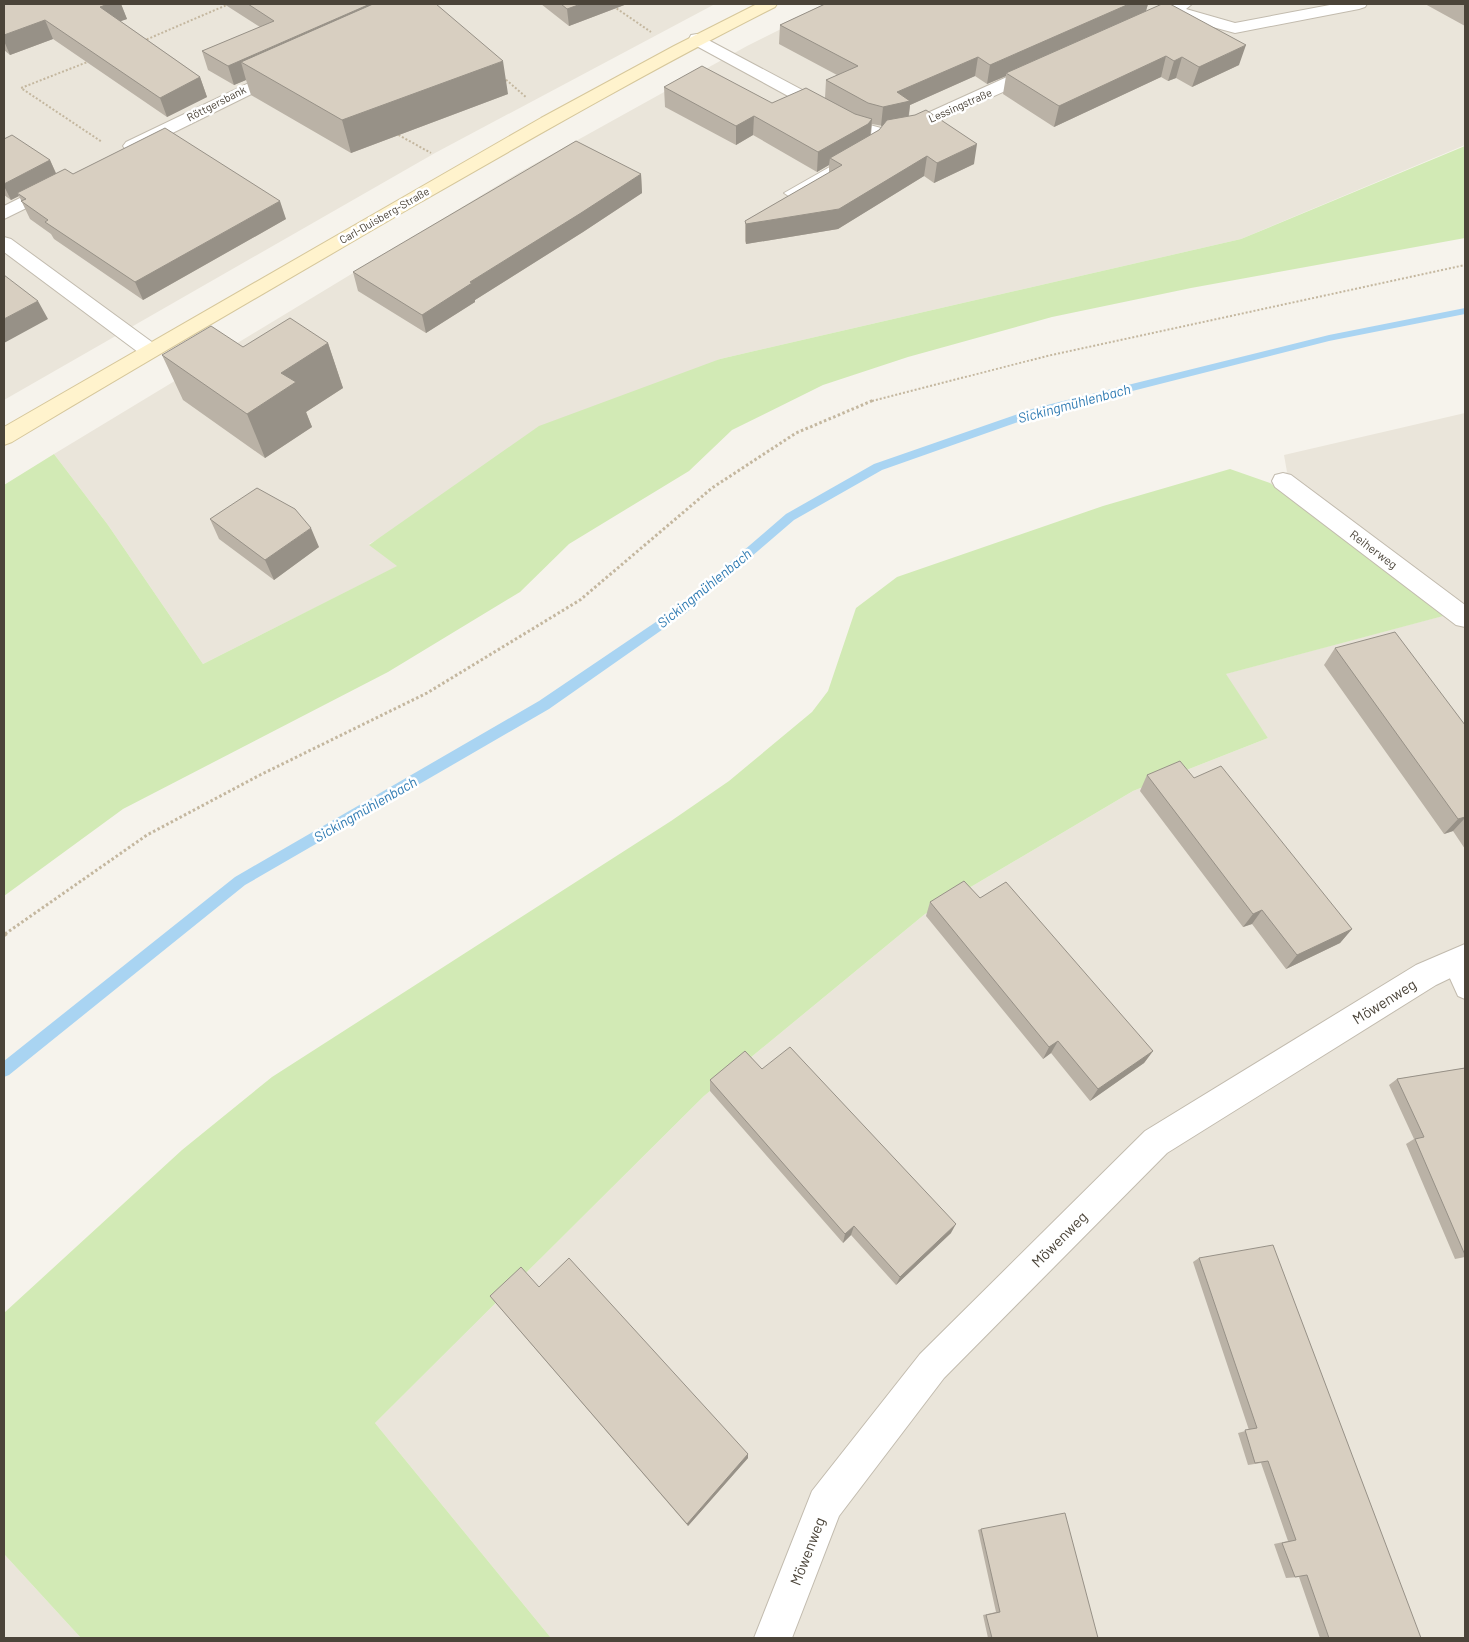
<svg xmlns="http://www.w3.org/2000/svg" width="1469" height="1642" viewBox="0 0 1469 1642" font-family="Barlow,sans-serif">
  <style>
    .residential { fill: #eae5da }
    .green { fill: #d2eab5 }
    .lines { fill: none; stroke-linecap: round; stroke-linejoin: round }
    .stream { fill: #a9d4f2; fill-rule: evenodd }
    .service-casing { stroke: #c2bbae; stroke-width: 2 }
    .minor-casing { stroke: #c2bbae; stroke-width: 2 }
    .secondary-casing { stroke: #d6c79b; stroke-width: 2 }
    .path-far2 { stroke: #c4b79f; stroke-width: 2; stroke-dasharray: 2 2; stroke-linecap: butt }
    .path-far1 { stroke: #c4b79f; stroke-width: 3; stroke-dasharray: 2.5 2.5; stroke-linecap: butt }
    .path { stroke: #c4b79f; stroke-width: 4; stroke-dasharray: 3 3; stroke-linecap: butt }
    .service { fill: #fff; fill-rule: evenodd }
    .minor { fill: #fff; fill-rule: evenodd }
    .secondary { fill: #fff3cd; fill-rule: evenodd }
    .wall { fill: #bab2a6; fill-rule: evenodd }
    .shaded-wall { fill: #979187 }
    .building { fill: #d8cfc1; stroke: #979187 }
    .labels { text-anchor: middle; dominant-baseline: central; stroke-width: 5; stroke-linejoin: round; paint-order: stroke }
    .far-street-label { font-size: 11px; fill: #4b4439; stroke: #fff }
    .street-label { font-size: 12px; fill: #4b4439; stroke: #fff }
    .water-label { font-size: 14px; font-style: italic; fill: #2e7ab2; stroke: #fff }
    .near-street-label { font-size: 15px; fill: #4b4439; stroke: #fff }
  </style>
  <rect width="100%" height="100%" fill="#f6f3ec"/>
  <path class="residential" d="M 4,4 L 715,4 L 435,153 L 4,400 Z
    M 831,4 L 1465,4 L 1465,145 L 1241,239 L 720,359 L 369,544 L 398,566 L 203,664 L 108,525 L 54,454 L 520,172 L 747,46 Z
    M 1465,413 L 1465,1638 L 551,1638 L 375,1423 L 704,1096 L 925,914 L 1133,791 L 1268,738 L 1225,674 L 1446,615 L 1270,483 L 1287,472 L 1284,455 Z
    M 4,1554 L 81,1638 L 4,1638 Z"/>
  <path class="green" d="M 1465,146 L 1465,238 L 1191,288 L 1052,317 L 908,357 L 823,385 L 732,430 L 689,471 L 569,544 L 520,592 L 388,672 L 123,809 L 4,896 L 4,485 L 54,454 L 108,525 L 203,664 L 397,566 L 369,545 L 539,426 L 720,359 L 1241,239 Z
    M 1230,469 L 1270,483 L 1447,615 L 1226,674 L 1268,738 L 1133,791 L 925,914 L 704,1096 L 375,1423 L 551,1638 L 81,1638 L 4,1554 L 4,1313 L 182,1150 L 272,1077 L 671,821 L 729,781 L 812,712 L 828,691 L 856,608 L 897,577 L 1103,506 Z"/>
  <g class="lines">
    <path class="stream" d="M 1465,308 L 1465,314 L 1329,341 L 1038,415 L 882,470 L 794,520 L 686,613 L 549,709 L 245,885 L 9,1075 L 4,1077 L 4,1061 L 235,877 L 539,701 L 678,607 L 786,514 L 874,464 L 1035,408 L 1329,335 Z"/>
    <g class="service-casing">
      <path id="service" d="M 849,156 L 853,157 L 853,163 L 794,196 L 790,197 L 784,193 Z
        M 1452,955 L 1459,957 L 1465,971 L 1465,999 L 1458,996 L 1443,963 L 1445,957 Z"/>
    </g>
    <g class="minor-casing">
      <path id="minor" d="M 1171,4 L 1192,4 L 1186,9 L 1235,23 L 1335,4 L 1367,4 L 1365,7 L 1359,9 L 1235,33 L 1172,16 L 1148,27 L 1136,27 L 1134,23 L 1136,19 Z
        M 697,34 L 866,124 L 881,128 L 901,125 L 1031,66 L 1043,66 L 1046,70 L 1043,74 L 912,133 L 881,139 L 854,132 L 691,43 L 689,39 L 691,35 Z
        M 282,67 L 288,68 L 291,72 L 288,76 L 138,150 L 126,150 L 123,146 L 126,142 Z
        M 54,181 L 61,183 L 63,187 L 61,191 L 4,219 L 4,206 Z
        M 4,237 L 11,239 L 156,345 L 160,350 L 156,355 L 149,357 L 142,355 L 4,252 Z
        M 1283,473 L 1291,475 L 1465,605 L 1465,627 L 1456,625 L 1275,487 L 1272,481 L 1275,475 Z
        M 1465,944 L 1465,971 L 1436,985 L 1167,1153 L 944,1378 L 839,1516 L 792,1638 L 754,1638 L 812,1491 L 920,1354 L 1145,1131 L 1416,965 Z"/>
    </g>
    <g class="secondary-casing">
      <path id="secondary" d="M 757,4 L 777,4 L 775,7 C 654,68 536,136 419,203 C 283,282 147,361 12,442 L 4,445 L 4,427 L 541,118 L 674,46 Z"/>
    </g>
    <path class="path-far2" d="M 610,4 L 651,32
      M 143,41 L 229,4
      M 90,61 L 21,88 L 102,142
      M 503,77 L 527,98
      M 395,133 L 431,153
      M 872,401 L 1047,356 L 1465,265"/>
    <path class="path-far1" d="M 5,934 L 147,835 L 260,775 L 427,693 L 580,600 L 712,488 L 796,433 L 874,400"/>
    <path class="path" d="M 4,935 L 7,933"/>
    <use href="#service" class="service"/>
    <use href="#minor" class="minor"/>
    <use href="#secondary" class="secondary"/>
  </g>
  <path class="wall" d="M 4,4 L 121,4 L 127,19 L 120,21 L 200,77 L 207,97 L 167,117 L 53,39 L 10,55 L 4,50 Z
    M 224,4 L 436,4 L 508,94 L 351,153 L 251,95 L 246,80 L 234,85 L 208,70 L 202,51 L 260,27 Z
    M 541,4 L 627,4 L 569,26 Z
    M 825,4 L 1148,4 L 1146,11 L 1239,65 L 1192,87 L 1176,78 L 1168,81 L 1161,77 L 1054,127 L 1003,94 L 1006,76 L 987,84 L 975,76 L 910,105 L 909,116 L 974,164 L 934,183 L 924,176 L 838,229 L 746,244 L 745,241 L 745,221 L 829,173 L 829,165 L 817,172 L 753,135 L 736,145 L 665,107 L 664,87 L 772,103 L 825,98 L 826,80 L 837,75 L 779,44 L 780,25 ZM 872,124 L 883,126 L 879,130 L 871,135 Z
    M 1425,4 L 1465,4 L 1465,26 Z
    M 4,139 L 50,160 L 56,173 L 73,174 L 286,219 L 143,300 L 54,239 L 51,234 L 30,219 L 19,196 L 11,200 L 4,195 Z
    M 641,174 L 642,193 L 583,232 L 475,300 L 475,302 L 426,333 L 358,291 L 353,272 Z
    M 328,343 L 343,388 L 306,412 L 312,427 L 265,458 L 183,400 L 162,355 L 243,347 Z
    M 210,519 L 319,547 L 274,580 L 219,539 Z
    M 1335,648 L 1465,725 L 1465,849 L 1453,831 L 1444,834 L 1324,665 Z
    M 1147,775 L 1194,778 L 1352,929 L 1340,943 L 1286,969 L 1252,924 L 1243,927 L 1140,791 Z
    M 980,898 L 1153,1051 L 1144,1063 L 1090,1101 L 1051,1053 L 1043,1059 L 926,916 L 930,902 Z
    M 1465,1068 L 1465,1257 L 1455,1259 L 1406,1144 L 1414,1139 L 1389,1085 L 1397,1079 Z
    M 762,1069 L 951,1233 L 896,1285 L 851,1235 L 843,1243 L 710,1091 L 710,1080 Z
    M 1199,1258 L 1421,1638 L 1320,1638 L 1299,1577 L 1286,1578 L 1274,1544 L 1288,1541 L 1261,1463 L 1248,1465 L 1238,1433 L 1249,1430 L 1193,1262 Z
    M 539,1287 L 748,1454 L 748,1458 L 688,1526 L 490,1296 Z
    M 981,1529 L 1098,1638 L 988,1638 L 983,1615 L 996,1612 L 978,1530 Z"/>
  <path class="shaded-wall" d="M 108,4 L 121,4 L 127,19 L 107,26 L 100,7 Z
    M 370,4 L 409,4 L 241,62 L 246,80 L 234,85 L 228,66 Z
    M 581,4 L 627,4 L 569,26 L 567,9 Z
    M 1129,4 L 1148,4 L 1145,14 L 1006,73 L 1006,76 L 987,84 L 990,65 Z
    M 45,20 L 53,39 L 10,55 L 4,41 L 4,35 Z
    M 1246,45 L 1239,65 L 1192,87 L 1199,67 Z
    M 1166,56 L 1161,77 L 1054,127 L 1059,106 Z
    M 978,57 L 975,76 L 910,105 L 908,120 L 881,126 L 883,107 L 897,92 Z
    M 1182,57 L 1176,78 L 1168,81 L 1174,61 Z
    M 503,61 L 508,94 L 351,153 L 342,120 Z
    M 200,77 L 207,97 L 167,117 L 160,98 Z
    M 754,116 L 753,135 L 736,145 L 736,126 Z
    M 872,119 L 870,138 L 830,158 L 829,165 L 817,172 L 818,152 Z
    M 977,144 L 974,164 L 934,183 L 937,163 Z
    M 927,156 L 924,176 L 838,229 L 746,244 L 746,224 Z
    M 50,160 L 57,176 L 17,193 L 19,196 L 11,200 L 4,186 L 4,184 Z
    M 641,174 L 642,193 L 583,232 L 475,300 L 475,302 L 426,333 L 422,315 L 470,282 Z
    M 280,201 L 286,219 L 143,300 L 135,282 Z
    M 38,301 L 48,319 L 4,343 L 4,319 Z
    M 328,343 L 343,388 L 306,412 L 312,427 L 265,458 L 247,414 L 281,373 Z
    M 311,528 L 319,547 L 274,580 L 265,560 Z
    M 1465,817 L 1465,818 L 1453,831 L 1444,834 L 1458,819 Z
    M 1262,910 L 1252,924 L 1243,927 L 1253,914 Z
    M 1352,929 L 1340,943 L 1286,969 L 1297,955 Z
    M 1058,1041 L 1051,1053 L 1043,1059 L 1049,1047 Z
    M 1153,1051 L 1144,1063 L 1090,1101 L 1098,1089 Z
    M 956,1224 L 951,1233 L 896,1285 L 900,1277 Z
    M 854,1226 L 851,1235 L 843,1243 L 845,1234 Z
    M 748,1454 L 748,1458 L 688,1526 L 687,1524 Z"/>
  <path class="building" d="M 4,4 L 108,4 L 100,7 L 200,77 L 160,98 L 45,20 L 4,35 Z
    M 248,4 L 370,4 L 228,66 L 202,51 L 274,21 Z
    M 373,4 L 436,4 L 503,61 L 342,120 L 241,62 Z
    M 561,4 L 581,4 L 567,9 Z
    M 825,4 L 1129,4 L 990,65 L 978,57 L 897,92 L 910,101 L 883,107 L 868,103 L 826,80 L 858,66 L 780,25 Z
    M 1162,4 L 1170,4 L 1246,45 L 1199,67 L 1182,57 L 1174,61 L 1166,56 L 1059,106 L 1006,73 Z
    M 702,66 L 772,103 L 806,88 L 855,114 L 872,119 L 868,124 L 818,152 L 754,116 L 736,126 L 664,87 Z
    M 926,110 L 977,144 L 937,163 L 927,156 L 839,209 L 746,224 L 745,221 L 842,165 L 830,158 L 879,130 L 887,120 L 915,115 Z
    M 165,128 L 280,201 L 135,282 L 45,222 L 48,220 L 21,201 L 26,199 L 17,193 L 65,169 L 73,174 Z
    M 12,135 L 50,160 L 4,184 L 4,139 Z
    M 576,141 L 641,174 L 581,213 L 470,282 L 472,283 L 422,315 L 353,272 Z
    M 4,275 L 38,301 L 4,319 Z
    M 290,318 L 328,343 L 281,373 L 296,382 L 247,414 L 162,355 L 211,326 L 243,347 Z
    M 257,488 L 295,509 L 311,528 L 265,560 L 210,519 Z
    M 1395,632 L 1465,725 L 1465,817 L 1458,819 L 1335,648 Z
    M 1180,761 L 1194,778 L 1221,766 L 1352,929 L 1297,955 L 1262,910 L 1253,914 L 1147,775 Z
    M 964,881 L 980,898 L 1006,882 L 1153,1051 L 1098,1089 L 1058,1041 L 1049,1047 L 930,902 Z
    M 790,1047 L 956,1224 L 900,1277 L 854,1226 L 845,1234 L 710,1080 L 745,1051 L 762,1069 Z
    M 1465,1068 L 1465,1255 L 1415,1139 L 1424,1137 L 1397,1079 Z
    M 1273,1245 L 1421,1638 L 1329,1638 L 1307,1575 L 1295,1577 L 1282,1543 L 1296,1540 L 1268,1461 L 1255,1463 L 1245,1430 L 1257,1428 L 1199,1258 Z
    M 569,1258 L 748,1454 L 687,1524 L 490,1296 L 521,1267 L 539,1287 Z
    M 1065,1513 L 1098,1638 L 992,1638 L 986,1615 L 1000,1612 L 981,1529 Z"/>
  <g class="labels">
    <g class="far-street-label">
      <text transform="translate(216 103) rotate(-27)">Röttgersbank</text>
      <text transform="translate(960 105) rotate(-24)">Lessingstraße</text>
      <text transform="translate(384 215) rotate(-30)">Carl-Duisberg-Straße</text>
    </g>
    <g class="street-label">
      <text transform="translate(1374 549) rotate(37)">Reiherweg</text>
    </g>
    <g class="water-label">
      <text transform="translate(1074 403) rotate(-15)">Sickingmühlenbach</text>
      <text transform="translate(704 588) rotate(-39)">Sickingmühlenbach</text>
      <text transform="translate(365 809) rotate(-30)">Sickingmühlenbach</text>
    </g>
    <g class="near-street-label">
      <text transform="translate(1384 1001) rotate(-32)">Möwenweg</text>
      <text transform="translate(1059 1239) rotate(-45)">Möwenweg</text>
      <text transform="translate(807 1551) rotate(-69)">Möwenweg</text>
    </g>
  </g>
  <rect width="1469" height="1642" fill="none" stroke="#4b4439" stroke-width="10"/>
</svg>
